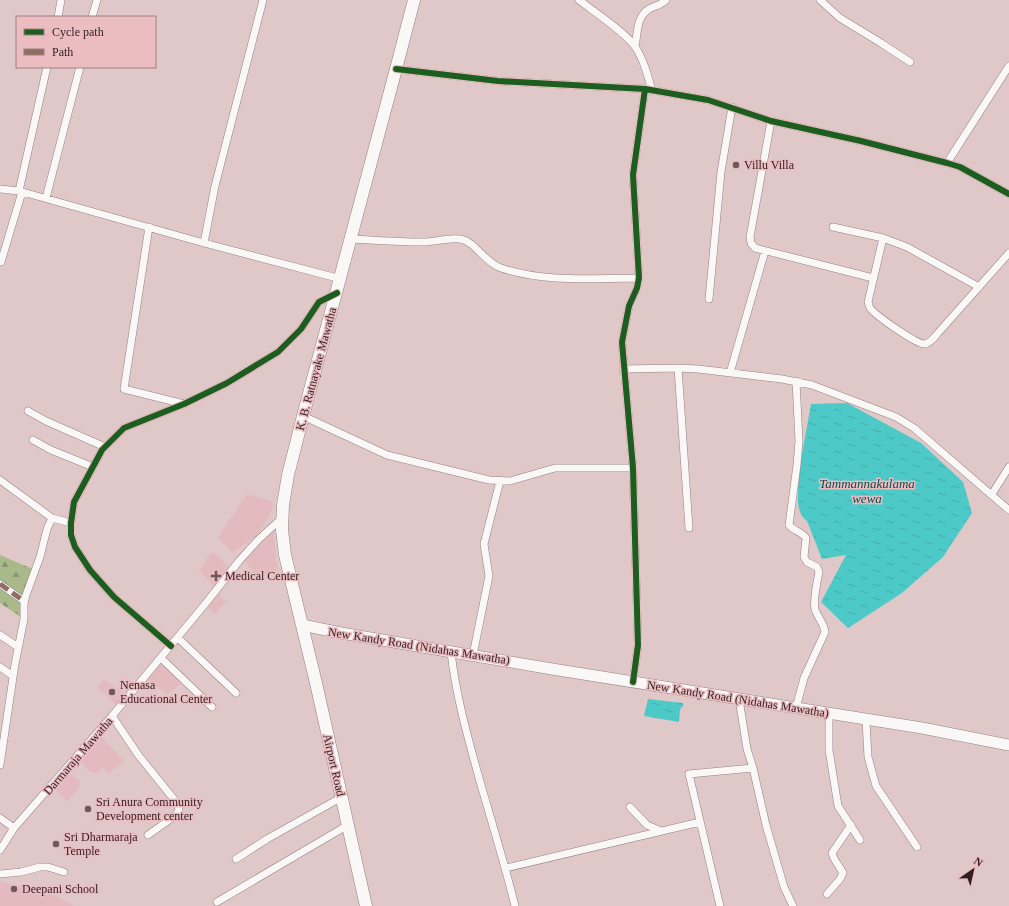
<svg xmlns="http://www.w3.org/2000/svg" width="1009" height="906" viewBox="0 0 1009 906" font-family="Georgia,serif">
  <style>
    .built { fill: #e3bbbe }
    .forest { fill: url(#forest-firs) }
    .water { fill: url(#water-ripples) }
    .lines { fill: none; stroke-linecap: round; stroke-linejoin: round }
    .minor-casing { stroke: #948183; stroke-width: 8 }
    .primary-casing { stroke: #948183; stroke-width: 12 }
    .trunk-casing { stroke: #948183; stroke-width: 13 }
    .minor { stroke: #faf7f7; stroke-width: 7 }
    .primary { stroke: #faf7f7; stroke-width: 11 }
    .trunk { stroke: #faf7f7; stroke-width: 12 }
    .quiet { stroke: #8d6e63; stroke-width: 5; stroke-dasharray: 10 5; stroke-linecap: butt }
    .cycleway-casing { stroke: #ebbdc1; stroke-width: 8 }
    .cycleway { stroke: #1b5e20; stroke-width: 6 }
    .poi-dot { fill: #6d5a5b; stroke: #ebbdc1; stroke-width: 1.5 }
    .labels { text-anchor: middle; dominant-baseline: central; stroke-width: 3; stroke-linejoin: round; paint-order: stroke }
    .poi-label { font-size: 12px; fill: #2f1f20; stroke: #ebbdc1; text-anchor: start }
    .street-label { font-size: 12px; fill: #2f1f20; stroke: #ebbdc1 }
    .water-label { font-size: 13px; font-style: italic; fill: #034d4b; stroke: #ebbdc1 }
  </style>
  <defs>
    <pattern id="forest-firs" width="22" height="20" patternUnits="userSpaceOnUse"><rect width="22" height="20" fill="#a9b989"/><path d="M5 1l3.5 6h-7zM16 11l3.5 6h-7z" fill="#8a9670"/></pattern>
    <pattern id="water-ripples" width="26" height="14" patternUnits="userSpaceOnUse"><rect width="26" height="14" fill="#4dcac8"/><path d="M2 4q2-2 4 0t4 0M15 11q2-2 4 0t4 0" fill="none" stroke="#44adac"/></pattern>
  </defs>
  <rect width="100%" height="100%" fill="#e0c8c9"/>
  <path class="built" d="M 247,494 L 272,501 L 273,505 L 272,511 L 257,536 L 232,553 L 218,537 Z
    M 274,530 L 276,559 L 279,570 L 261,579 L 254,574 L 245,560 Z
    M 210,553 L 215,553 L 232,570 L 216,591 L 226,601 L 216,614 L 211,611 L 206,603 L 216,591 L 210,582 L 199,571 Z
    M 161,658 L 182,682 L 168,695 L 145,677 Z
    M 104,679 L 127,696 L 118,706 L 97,687 Z
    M 98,733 L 124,761 L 109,773 L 103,768 L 96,773 L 91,773 L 77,758 Z
    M 66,770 L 80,781 L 80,786 L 68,802 L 51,786 Z
    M 0,881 L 57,896 L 74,906 L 0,906 Z"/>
  <path class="forest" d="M 0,555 L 35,570 L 24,619 L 0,603 Z"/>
  <path class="water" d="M 847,403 L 921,443 L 963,482 L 972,513 L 943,557 L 902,593 L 848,628 L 821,602 L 846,555 L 822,559 L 807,521 C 802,518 798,509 798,502 C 797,473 806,434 811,404 Z
    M 648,699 L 683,703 L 683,706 L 680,709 L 679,722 L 644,716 Z"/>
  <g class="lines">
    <g class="minor-casing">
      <path id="minor" d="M 579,0 C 593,11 628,34 636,48 C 644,61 648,76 652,91
        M 820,0 L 840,18 L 881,43 L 910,62
        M 58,17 L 61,0
        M 92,17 L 97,0
        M 635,46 C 638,33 636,17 649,9 C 655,6 661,5 666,0
        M 396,69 L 498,81 L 645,89 L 708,100 L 771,121 L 861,141 L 947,163 L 960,167 L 1009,194
        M 771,121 L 750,237 L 751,243 L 755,248 L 873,278
        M 947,163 L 1009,66
        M 0,189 L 19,191 L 204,243 L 341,279
        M 19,191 L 47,67
        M 46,198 L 80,67
        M 149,227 L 124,389 L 184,404
        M 833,227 L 883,238 L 907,247 L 979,287
        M 883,238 L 868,302 C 869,304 869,306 870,308 C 876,316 915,343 924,344 C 930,344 935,337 938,333 L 1009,253
        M 351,239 C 374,240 397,242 420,242 C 433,243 447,237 460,239 C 475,241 485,263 501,268 C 545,283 593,278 639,278
        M 204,243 L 215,186 L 263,0
        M 1,262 L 22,192
        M 709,299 L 721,172 L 732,107
        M 678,368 L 689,528
        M 623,369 L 678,368 L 698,369 L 782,379 L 812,385 L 896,417 L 914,428 L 1009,510
        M 730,373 L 765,251
        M 28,411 L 46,421 L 105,447
        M 303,416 L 387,455 L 489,480 L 510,481 L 555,468 L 633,468
        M 33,440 L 51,450 L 93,467
        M 0,480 L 52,518 L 71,523
        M 992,494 L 1009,467
        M 0,584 L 24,601
        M 0,635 L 18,647
        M 178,638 L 236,693
        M 171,646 L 114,597 L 90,570 L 75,547 L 71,535 L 71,523 L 74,502 L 102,450 L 124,428 L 184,404 L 227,383 L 278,352 L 301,329 L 319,302 L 337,293
        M 451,652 C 456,697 469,742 481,785 C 493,826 505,865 515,906
        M 473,655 L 489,576 L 484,544 L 500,481
        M 161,658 L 212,707
        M 0,667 L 13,676
        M 633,682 L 638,645 L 633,468 L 622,342 L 629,306 L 637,288 L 639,278 L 633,175 L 645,89
        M 739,699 L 747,749 L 753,768 L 766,825 L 784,887 L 793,906
        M 796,708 L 804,678 L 825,632 C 824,623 817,617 815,609 C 813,600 817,582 819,572 L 817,567 L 807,562 L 804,557 L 806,538 C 802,532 794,531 789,525 L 797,465 L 799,441 L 796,381
        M 829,714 L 829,750 L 838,806 L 860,840
        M 112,716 L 139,756 L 177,803 L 179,810 L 176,815 L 148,835
        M 866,720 L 868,757 L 876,786 L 917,847
        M 0,765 L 15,664 L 24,619 L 24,604 L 26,595 L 40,557 L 47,529 L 52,518
        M 630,807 L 647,825 L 661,831
        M 0,818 L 14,828
        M 0,850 L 14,828 L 112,716 L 206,603 L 239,561 L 259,539 L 282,518
        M 236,859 L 267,839 L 342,797
        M 506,868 L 700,822
        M 0,874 L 21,872 L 40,867 L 48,867 L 64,872
        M 827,894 L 840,879 L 843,873 C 839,865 834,861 832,853 L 851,825
        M 217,902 L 348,825
        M 720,906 L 689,774 L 753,768"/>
    </g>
    <g class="primary-casing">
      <path id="primary" d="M 302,625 L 341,633 L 552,669 L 922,728 L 1009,745"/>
    </g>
    <g class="trunk-casing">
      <path id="trunk" d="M 366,906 L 316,683 L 285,555 L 282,530 L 283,505 L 288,475 L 303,416 L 396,69 L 414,0"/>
    </g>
    <use href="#minor" class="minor"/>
    <use href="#primary" class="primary"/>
    <use href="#trunk" class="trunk"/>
    <path class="quiet" d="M 0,584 L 24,601"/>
    <g class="cycleway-casing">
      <path id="cycleway" d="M 396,69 L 498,81 L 645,89 L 708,100 L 771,121 L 861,141 L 947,163 L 960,167 L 1009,194
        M 171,646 L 114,597 L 90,570 L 75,547 L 71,535 L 71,523 L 74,502 L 102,450 L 124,428 L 184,404 L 227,383 L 278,352 L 301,329 L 319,302 L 337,293
        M 633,682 L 638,645 L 633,468 L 622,342 L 629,306 L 637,288 L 639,278 L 633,175 L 645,89"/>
    </g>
    <use href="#cycleway" class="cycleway"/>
  </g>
  <g class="poi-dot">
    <circle cx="736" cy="165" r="4"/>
    <path d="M214 570h4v4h4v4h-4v4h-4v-4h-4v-4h4z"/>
    <circle cx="112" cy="692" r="4"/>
    <circle cx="88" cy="809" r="4"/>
    <circle cx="56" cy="844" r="4"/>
    <circle cx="14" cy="889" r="4"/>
  </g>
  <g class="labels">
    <g class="poi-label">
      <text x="744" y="165">Villu Villa</text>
      <text x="225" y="576">Medical Center</text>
      <text x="120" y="685">Nenasa<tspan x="120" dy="14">Educational Center</tspan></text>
      <text x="96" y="802">Sri Anura Community<tspan x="96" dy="14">Development center</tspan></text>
      <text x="64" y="837">Sri Dharmaraja<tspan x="64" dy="14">Temple</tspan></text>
      <text x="22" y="889">Deepani School</text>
    </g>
    <g class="street-label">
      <text transform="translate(316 369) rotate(-75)">K. B. Ratnayake Mawatha</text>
      <text transform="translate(419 646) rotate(9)">New Kandy Road (Nidahas Mawatha)</text>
      <text transform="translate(738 699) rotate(9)">New Kandy Road (Nidahas Mawatha)</text>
      <text transform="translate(78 756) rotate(-49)">Darmaraja Mawatha</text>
      <text transform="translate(334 765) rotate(77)">Airport Road</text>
    </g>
    <g class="water-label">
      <text x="867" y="483">Tammannakulama<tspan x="867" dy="15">wewa</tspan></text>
    </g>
  </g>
  <rect x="16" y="16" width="140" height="52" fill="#ebbdc1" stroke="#a07e81"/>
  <rect x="24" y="29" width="20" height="6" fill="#1b5e20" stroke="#a07e81"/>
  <text x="52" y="36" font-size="12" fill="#2f1f20">Cycle path</text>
  <rect x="24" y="49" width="20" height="6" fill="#8d6e63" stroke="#a07e81"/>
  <text x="52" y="56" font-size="12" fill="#2f1f20">Path</text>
  <g transform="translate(973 870) rotate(34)" stroke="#ebbdc1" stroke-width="3" paint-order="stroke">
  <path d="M0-3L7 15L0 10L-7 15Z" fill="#2f1f20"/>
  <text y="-6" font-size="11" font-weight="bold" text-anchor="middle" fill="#2f1f20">N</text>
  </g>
</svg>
